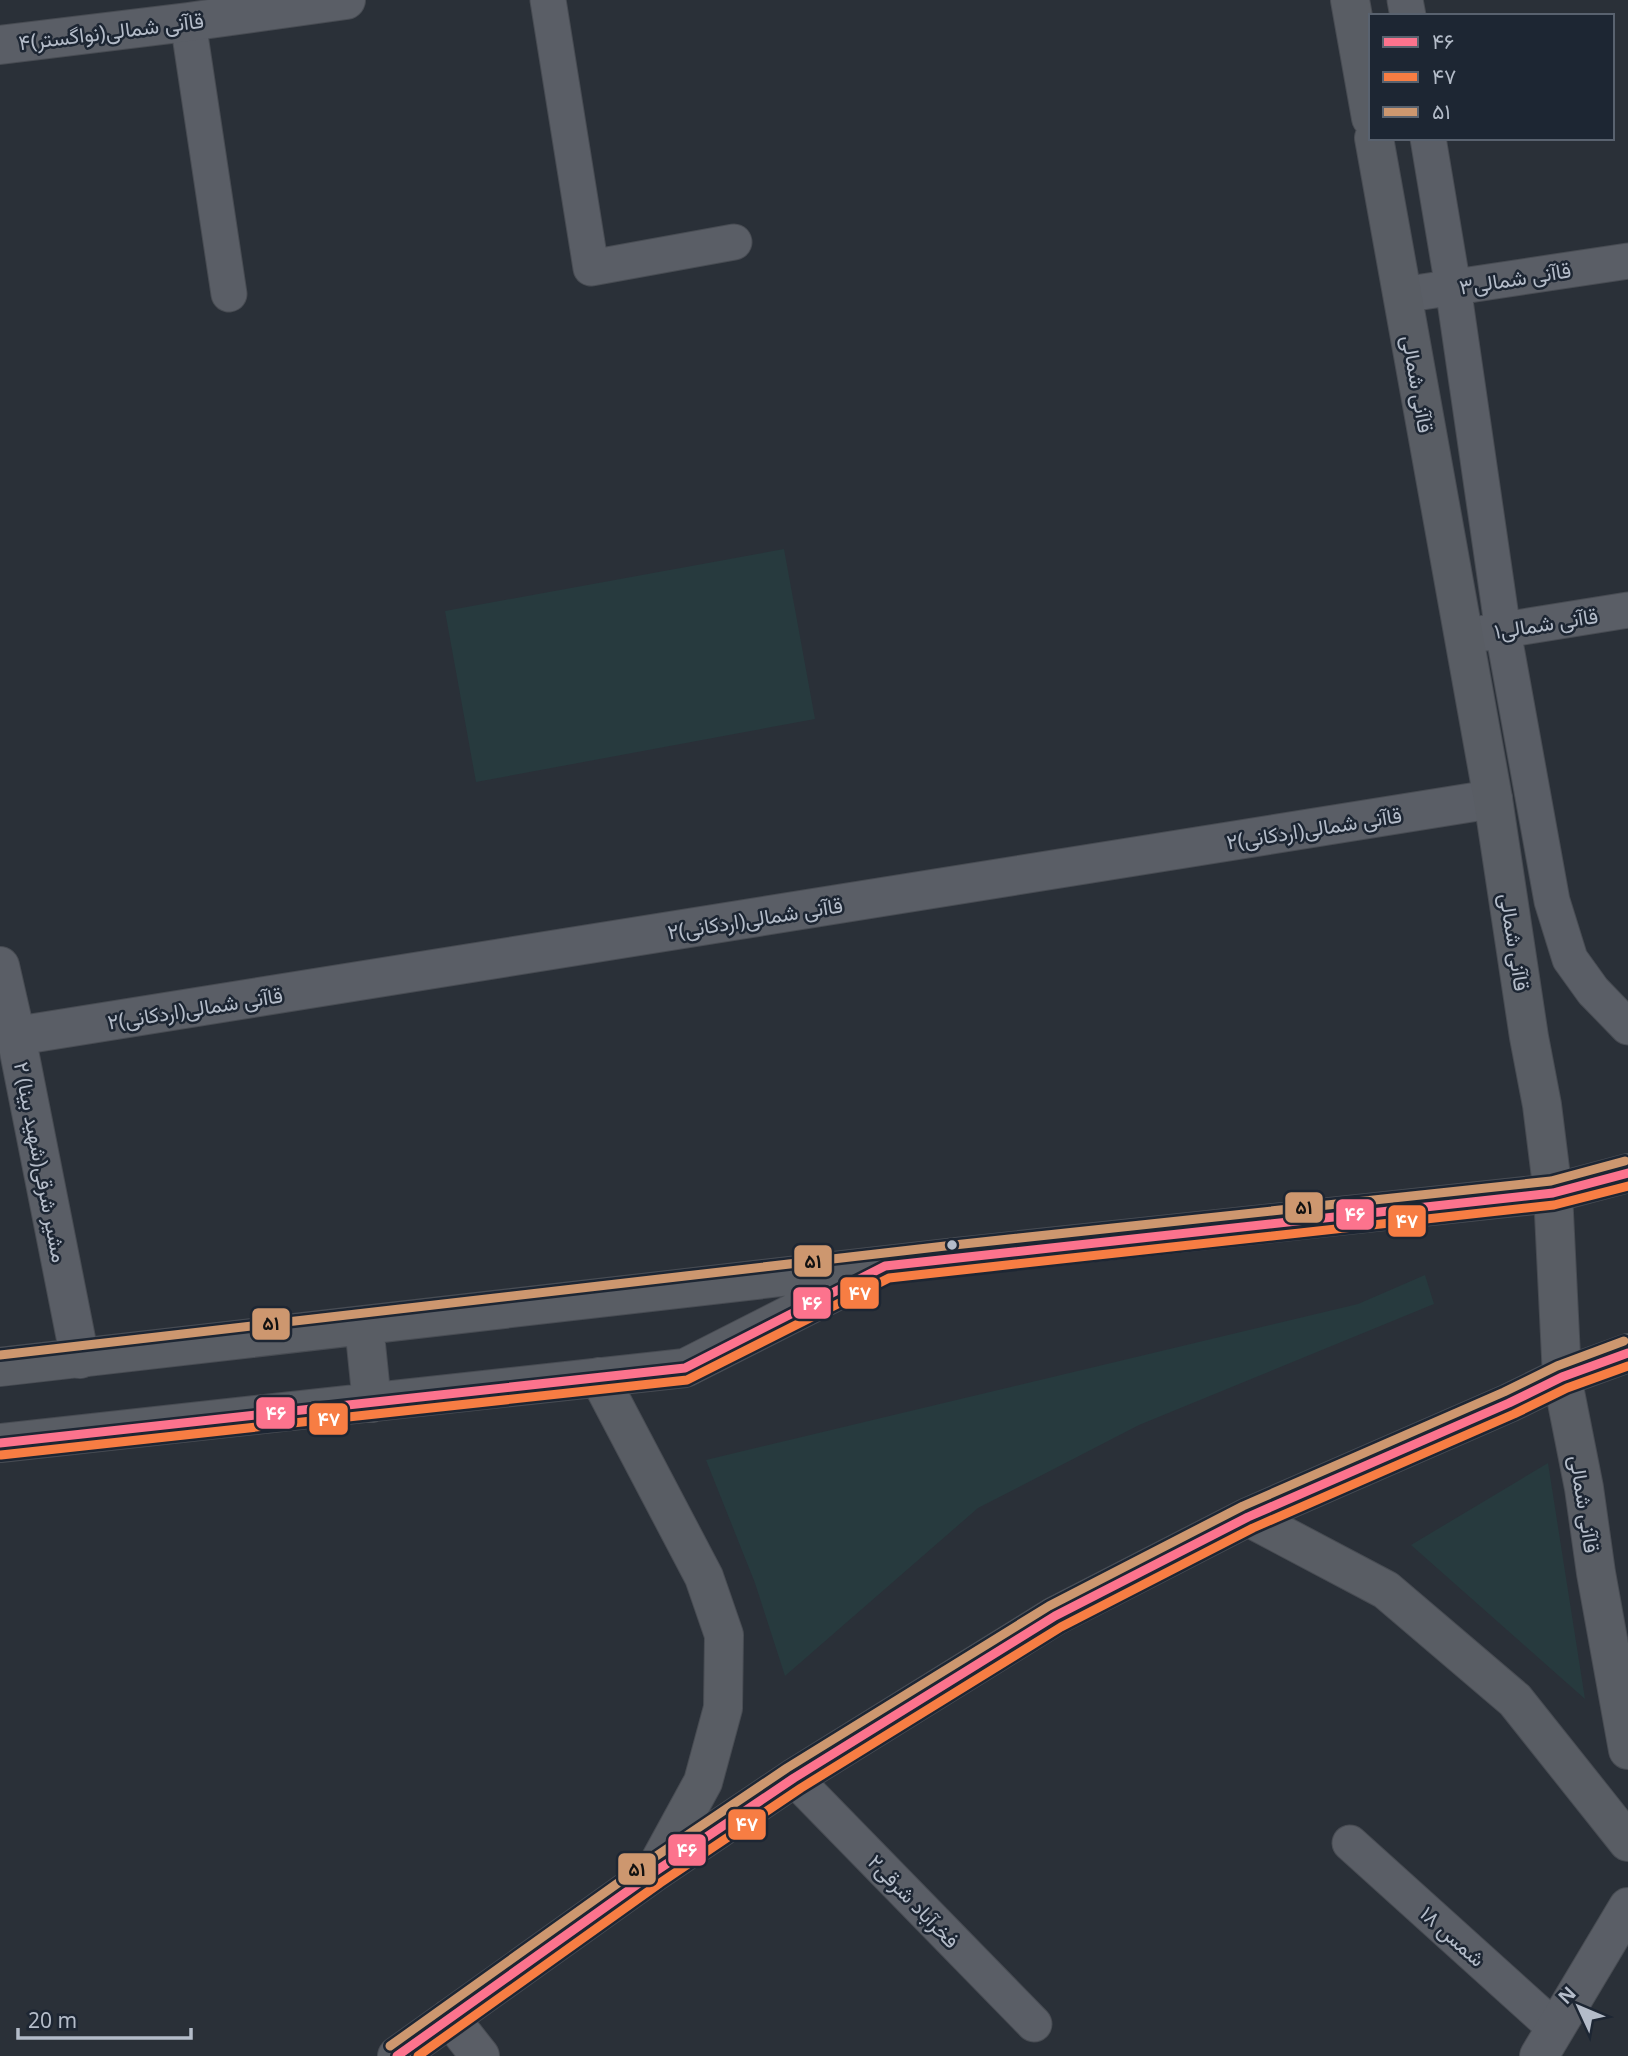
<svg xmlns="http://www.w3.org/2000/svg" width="1628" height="2056" viewBox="0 0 1628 2056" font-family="'Noto Sans',Vazirmatn,sans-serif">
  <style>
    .green { fill: #273a3e }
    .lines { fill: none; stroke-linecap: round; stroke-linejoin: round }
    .service-casing { stroke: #484c53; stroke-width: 37 }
    .minor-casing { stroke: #484c53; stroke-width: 40 }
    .tertiary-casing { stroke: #484c53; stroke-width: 40 }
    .secondary-casing { stroke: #484c53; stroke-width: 40 }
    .service { stroke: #5a5e66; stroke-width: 35 }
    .minor { stroke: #5a5e66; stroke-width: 38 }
    .tertiary { stroke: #5a5e66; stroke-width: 38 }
    .secondary { stroke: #595d64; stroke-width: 38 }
    .bus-1-casing { stroke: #1d2633; stroke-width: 14 }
    .bus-2-casing { stroke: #1d2633; stroke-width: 14 }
    .bus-3-casing { stroke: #1d2633; stroke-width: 14 }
    .bus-1 { stroke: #fc738d; stroke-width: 9 }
    .bus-2 { stroke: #f77d43; stroke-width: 9 }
    .bus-3 { stroke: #cd976f; stroke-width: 9 }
    .bus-dot { fill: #b4bcc9; stroke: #1d2633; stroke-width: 2.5 }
    .labels { text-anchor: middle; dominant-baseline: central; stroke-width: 5; stroke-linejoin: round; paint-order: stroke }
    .street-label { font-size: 21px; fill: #b4bcc9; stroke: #1d2633 }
    .line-badge { stroke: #1d2633; stroke-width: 2.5 }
    .badge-label { font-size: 19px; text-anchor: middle; font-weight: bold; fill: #fff }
    .pale-badge-label { font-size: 19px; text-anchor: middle; font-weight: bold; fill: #111 }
  </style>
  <rect width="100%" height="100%" fill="#2a3038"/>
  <path class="green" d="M 784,549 L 815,719 L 476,782 L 445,611 Z
    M 1425,1275 L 1434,1304 L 1139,1425 L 978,1508 L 785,1676 L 755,1583 L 706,1460 L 1358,1304 Z
    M 1548,1463 L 1585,1699 L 1411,1545 Z"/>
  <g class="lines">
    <g class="service-casing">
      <path id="service" d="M 548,0 L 591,268 L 734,242
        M 1405,0 L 1408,16
        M 188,22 L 229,294
        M 1428,138 L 1453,287 L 1503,631 L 1552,901 L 1570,959 L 1593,991 L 1628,1027
        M 1402,295 L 1628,261
        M 1479,634 L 1628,610
        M 794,1778 L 1034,2024
        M 1350,1843 L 1556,2029"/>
    </g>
    <g class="minor-casing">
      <path id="minor" d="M 0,45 L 188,22 L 346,0
        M 0,966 L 16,1036 L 80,1359
        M 16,1036 L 1493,799
        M 450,2018 L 480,2056"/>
    </g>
    <g class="tertiary-casing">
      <path id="tertiary" d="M 1539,2056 L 1628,1907"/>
    </g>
    <g class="secondary-casing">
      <path id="secondary" d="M 1350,0 L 1371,118
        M 1374,138 L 1493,799 L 1529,1037 L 1542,1105 L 1553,1193 L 1562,1377 L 1584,1488 L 1596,1573 L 1628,1750
        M 364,1325 L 372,1403
        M 0,1367 L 955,1257 L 1553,1193 L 1628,1173
        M 599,1377 L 704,1577 L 724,1635 L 723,1708 L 703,1782 L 656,1868
        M 0,1443 L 685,1368 L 864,1277
        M 1248,1517 L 1386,1590 L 1515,1700 L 1628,1842
        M 397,2056 L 653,1873 L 794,1778 L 1055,1616 L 1248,1517 L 1509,1403 L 1562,1377 L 1628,1353"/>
    </g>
    <use href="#service" class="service"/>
    <use href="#minor" class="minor"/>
    <use href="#tertiary" class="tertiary"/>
    <use href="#secondary" class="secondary"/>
    <g class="bus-1-casing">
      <path id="bus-1" d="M 0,1443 L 685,1368 L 885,1266 L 1553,1193 L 1628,1173
        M 397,2056 L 653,1873 L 794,1778 L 1055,1616 L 1248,1517 L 1509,1403 L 1562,1377 L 1628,1353"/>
    </g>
    <g class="bus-2-casing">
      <path id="bus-2" d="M 1,1455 L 687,1380 L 889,1278 L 1554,1205 L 1628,1186
        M 418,2056 L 660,1883 L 801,1788 L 1061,1627 L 1253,1528 L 1514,1414 L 1567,1388 L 1628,1366"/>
    </g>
    <g class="bus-3-casing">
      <path id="bus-3" d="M 0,1355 L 954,1245 L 1551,1181 L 1625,1161
        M 390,2046 L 646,1863 L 787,1768 L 1049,1606 L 1243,1506 L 1504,1392 L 1557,1366 L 1624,1341"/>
    </g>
    <use href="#bus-1" class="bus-1"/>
    <use href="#bus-2" class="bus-2"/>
    <use href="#bus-3" class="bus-3"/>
  </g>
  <circle class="bus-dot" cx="952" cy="1245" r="6"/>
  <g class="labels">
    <g class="street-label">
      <text transform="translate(111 31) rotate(-7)">۴قاآنی شمالی(نواگستر)</text>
      <text transform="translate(1515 278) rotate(-9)">قاآنی شمالی۳</text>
      <text transform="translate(1418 384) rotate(80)">قاآنی شمالی</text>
      <text transform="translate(1546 623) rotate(-9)">قاآنی شمالی۱</text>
      <text transform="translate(1314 828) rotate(-9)">۲قاآنی شمالی(اردکانی)</text>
      <text transform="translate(755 918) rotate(-9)">۲قاآنی شمالی(اردکانی)</text>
      <text transform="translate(1515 942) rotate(81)">قاآنی شمالی</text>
      <text transform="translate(195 1008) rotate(-9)">۲قاآنی شمالی(اردکانی)</text>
      <text transform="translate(41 1162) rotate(79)">۲ مشیر شرقی(شهید بینا)</text>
      <text transform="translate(1585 1504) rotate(81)">قاآنی شمالی</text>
      <text transform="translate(914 1901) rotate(46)">۲فخرآباد شرقی</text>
      <text transform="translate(1453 1936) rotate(42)">شمس ۱۸</text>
    </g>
  </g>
  <g class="line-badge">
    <rect x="1284" y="1191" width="40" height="33" rx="7" fill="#cd976f"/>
    <rect x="1335" y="1198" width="40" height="33" rx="7" fill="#fc738d"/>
    <rect x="1387" y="1204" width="40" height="34" rx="7" fill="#f77d43"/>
    <rect x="793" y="1244" width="40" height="34" rx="7" fill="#cd976f"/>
    <rect x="839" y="1276" width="41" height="34" rx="7" fill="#f77d43"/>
    <rect x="792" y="1286" width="40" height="34" rx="7" fill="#fc738d"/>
    <rect x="251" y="1307" width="40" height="34" rx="7" fill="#cd976f"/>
    <rect x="255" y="1396" width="41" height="34" rx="7" fill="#fc738d"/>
    <rect x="308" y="1402" width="41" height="34" rx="7" fill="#f77d43"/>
    <rect x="727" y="1808" width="40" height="33" rx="7" fill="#f77d43"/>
    <rect x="667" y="1833" width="40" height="34" rx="7" fill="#fc738d"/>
    <rect x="617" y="1852" width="40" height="34" rx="7" fill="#cd976f"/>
  </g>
  <g class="badge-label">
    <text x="1355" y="1221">۴۶</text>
    <text x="1407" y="1228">۴۷</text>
    <text x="860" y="1300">۴۷</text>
    <text x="812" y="1310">۴۶</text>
    <text x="276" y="1420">۴۶</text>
    <text x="329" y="1426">۴۷</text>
    <text x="747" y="1831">۴۷</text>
    <text x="687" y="1857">۴۶</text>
  </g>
  <g class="pale-badge-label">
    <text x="1304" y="1214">۵۱</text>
    <text x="813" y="1268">۵۱</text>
    <text x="271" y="1330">۵۱</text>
    <text x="637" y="1876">۵۱</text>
  </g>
  <rect x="1369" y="14" width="245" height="126" fill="#1d2633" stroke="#59626f" stroke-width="2"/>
  <rect x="1383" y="37" width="35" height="10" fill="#fc738d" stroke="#59626f" stroke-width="2"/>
  <text x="1432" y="49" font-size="21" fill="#b4bcc9">۴۶</text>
  <rect x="1383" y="72" width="35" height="10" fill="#f77d43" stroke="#59626f" stroke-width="2"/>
  <text x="1432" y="84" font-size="21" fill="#b4bcc9">۴۷</text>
  <rect x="1383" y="107" width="35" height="10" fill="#cd976f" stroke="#59626f" stroke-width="2"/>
  <text x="1432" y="119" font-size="21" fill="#b4bcc9">۵۱</text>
  <g transform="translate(1579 2007) rotate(314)" stroke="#1d2633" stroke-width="5" paint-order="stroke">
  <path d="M0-5L12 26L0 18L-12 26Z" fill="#b4bcc9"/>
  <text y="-10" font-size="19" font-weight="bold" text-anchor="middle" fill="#b4bcc9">N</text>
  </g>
  <path d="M18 2028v10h173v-10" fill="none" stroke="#b4bcc9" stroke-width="3.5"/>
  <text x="28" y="2028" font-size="21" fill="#b4bcc9" stroke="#1d2633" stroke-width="5" paint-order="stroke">20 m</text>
</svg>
